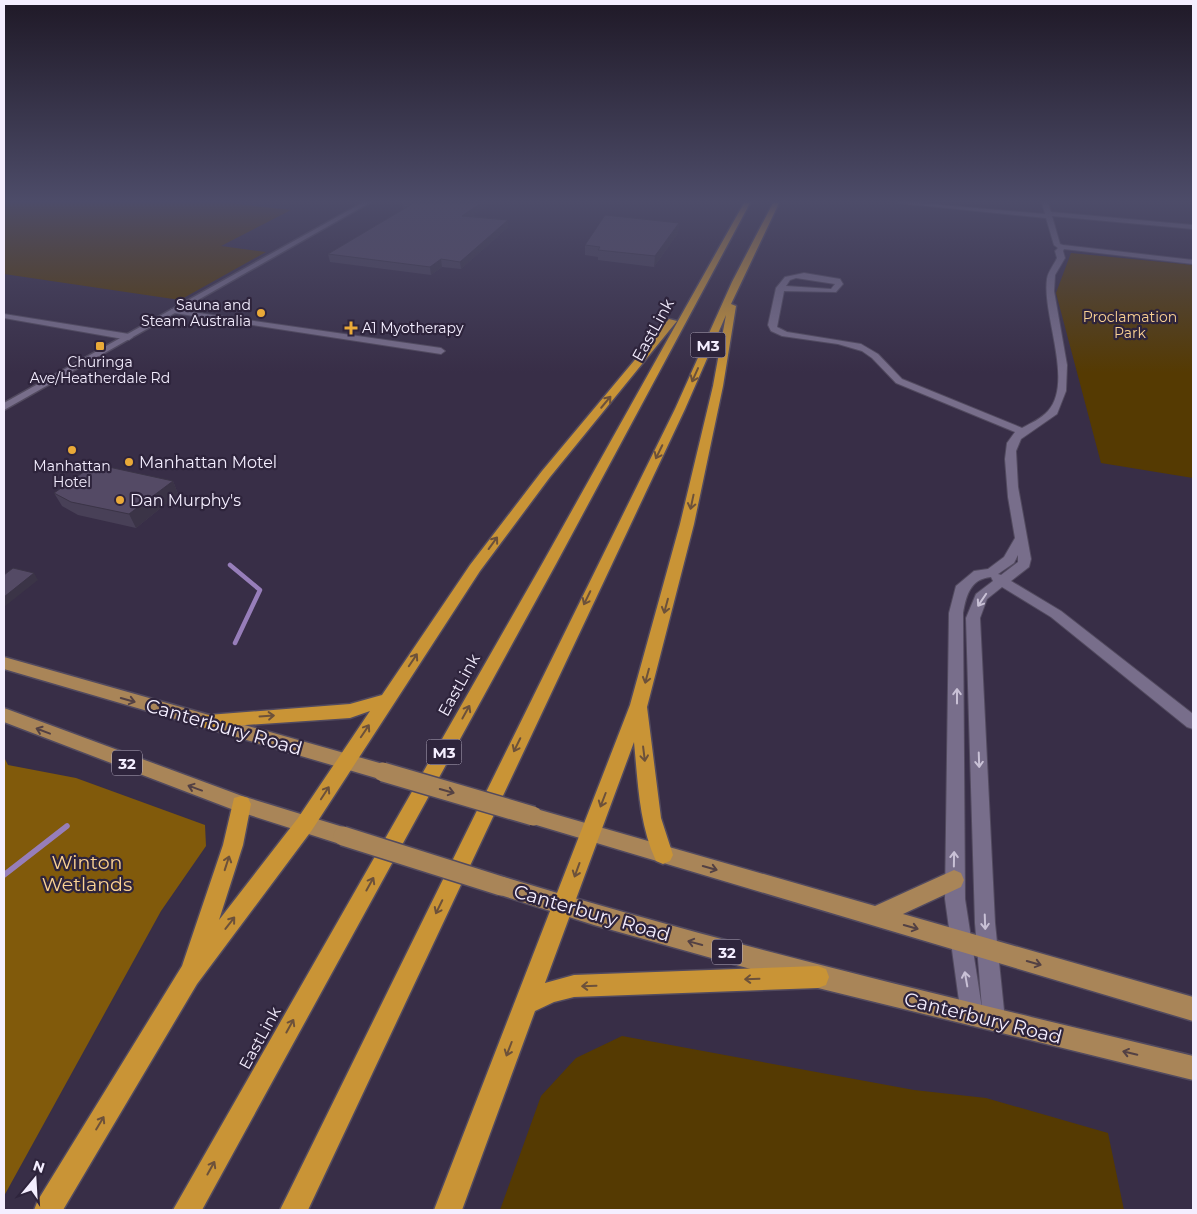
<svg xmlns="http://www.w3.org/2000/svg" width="1197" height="1214" viewBox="0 0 1197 1214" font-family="Montserrat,sans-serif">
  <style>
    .green { fill: #553a02 }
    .forest { fill: #815a0b }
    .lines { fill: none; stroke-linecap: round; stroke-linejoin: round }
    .stream-far1 { stroke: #977eba; stroke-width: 4.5 }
    .stream { stroke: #977eba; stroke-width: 5.5 }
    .minor-casing { stroke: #524a5f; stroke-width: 2 }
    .secondary-casing { stroke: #524a5f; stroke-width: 3 }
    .primary-casing { stroke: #524a5f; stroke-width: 3 }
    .motorway-casing { stroke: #524a5f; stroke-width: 3 }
    .minor { fill: #786e8b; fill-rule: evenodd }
    .secondary { fill: #786e8b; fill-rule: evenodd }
    .primary { fill: #a98558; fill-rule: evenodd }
    .motorway { fill: #c99436; fill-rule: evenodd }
    .primary-bridge-casing { stroke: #524a5f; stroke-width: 22; stroke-linecap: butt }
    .primary-bridge { stroke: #a98558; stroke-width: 19 }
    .wall { fill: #484057 }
    .shaded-wall { fill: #3b3447 }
    .building { fill: #544a65; stroke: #3b3447 }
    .oneway { stroke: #6c513a }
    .oneway2 { stroke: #c9c1d6 }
    .oneway3 { stroke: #534144 }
    .poi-dot { fill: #eaaa38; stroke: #2e243c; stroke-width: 2 }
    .labels { text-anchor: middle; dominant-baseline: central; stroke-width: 4.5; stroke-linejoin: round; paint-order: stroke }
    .far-poi-label { font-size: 14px; fill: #f4eeff; stroke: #2e243c }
    .far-park-label { font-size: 14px; fill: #fbd293; stroke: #2e243c }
    .shield { fill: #2e243c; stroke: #b9b1c4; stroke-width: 1 }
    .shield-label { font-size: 15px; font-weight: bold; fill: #f4eeff }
    .street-label { font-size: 16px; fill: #f4eeff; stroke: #2e243c }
    .poi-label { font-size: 16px; fill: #f4eeff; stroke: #2e243c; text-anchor: start }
    .near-street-label { font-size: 19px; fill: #f4eeff; stroke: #2e243c }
    .near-park-label { font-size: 19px; fill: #fbd293; stroke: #2e243c }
  </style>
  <rect width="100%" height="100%" fill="#382e47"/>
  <path class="green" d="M 4,203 L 228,203 L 291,210 L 221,246 L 266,252 L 180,300 L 4,274 Z
    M 1071,253 L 1193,265 L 1193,478 L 1101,463 L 1056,293 Z
    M 622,1036 L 914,1090 L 986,1098 L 1108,1133 L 1124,1210 L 500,1210 L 541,1096 L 576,1058 Z"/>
  <path class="forest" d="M 4,757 L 8,765 L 76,778 L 205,825 L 206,846 L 161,911 L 4,1196 Z"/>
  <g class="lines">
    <path class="stream-far1" d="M 230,565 L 260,590 L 235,643"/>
    <path class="stream" d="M 4,875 L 67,826"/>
    <g class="minor-casing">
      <path id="minor" d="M 898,203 L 919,203 L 1045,214 L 1042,203 L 1048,203 L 1051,212 L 1193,225 L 1193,229 L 1052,216 L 1060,244 L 1063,245 L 1193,260 L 1193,264 L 1064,249 L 1063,251 L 1065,258 L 1055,275 L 1054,291 L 1067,365 L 1066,391 L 1057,414 L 1021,439 L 1016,451 L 1018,487 L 1031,559 L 1029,567 L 1011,581 L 1061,611 L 1193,714 L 1193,729 L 1187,727 L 1051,617 L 1002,587 L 987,599 L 980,618 L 995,923 L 1005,1020 L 1002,1028 L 994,1031 L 986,1028 L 983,1020 L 975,923 L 966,618 L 976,594 L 993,581 L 991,577 C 970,579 966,596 963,613 L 965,899 L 983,1015 L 980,1023 L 972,1026 L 964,1023 L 961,1015 L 945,899 L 949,613 L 956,586 L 974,571 L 988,569 L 1004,557 L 1015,538 L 1008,497 L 1005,459 L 1007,443 L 1015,432 L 896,383 L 872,358 L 862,351 L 838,344 L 782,336 L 771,331 L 768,325 L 776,288 L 785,277 L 804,273 L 840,279 L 843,284 L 836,292 L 784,291 L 777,327 L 787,332 L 861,344 L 878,354 L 902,379 L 1022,428 C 1031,423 1041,419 1048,411 C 1074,382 1042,315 1047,279 C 1048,271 1054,265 1057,258 L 1055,251 L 1058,248 L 1054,245 L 1046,218 ZM 796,278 L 835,284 L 831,289 L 786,286 L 790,280 ZM 1018,555 L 1018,562 L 1001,575 L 998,574 L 1014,563 Z
        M 171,309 L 441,348 L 445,351 L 441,354 L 174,313 L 171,313 Z
        M 4,314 L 129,334 L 133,337 L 129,340 L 4,318 Z"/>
    </g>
    <g class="secondary-casing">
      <path id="secondary" d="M 362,203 L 369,203 L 4,410 L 4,403 Z"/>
    </g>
    <g class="primary-casing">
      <path id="primary" d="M 4,657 L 383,764 L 389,767 L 392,772 L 389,777 L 383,780 L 4,669 Z
        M 4,708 L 242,796 L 343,827 L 350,830 L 353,836 L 350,842 L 343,845 L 234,810 L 4,722 Z
        M 533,808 L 875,906 L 954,870 L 961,873 L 964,880 L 961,887 L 903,914 L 1193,997 L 1193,1021 L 533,824 L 526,822 L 523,816 L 526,810 Z
        M 501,876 C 729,946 961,1000 1193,1056 L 1193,1080 L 818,988 L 594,925 L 494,893 L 491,886 L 494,879 Z"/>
    </g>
    <g class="motorway-casing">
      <path id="motorway" d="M 744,203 L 750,203 L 556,564 L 202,1210 L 173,1210 L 542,564 Z
        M 773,203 L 779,203 L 731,304 L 736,306 L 723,386 L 694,524 L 647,707 L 661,818 L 673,855 L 670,861 L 663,864 L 656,861 C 639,824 638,783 634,742 L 545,983 L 574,975 L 818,966 L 826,969 L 829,977 L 826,985 L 818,988 L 574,997 L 554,1002 L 535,1011 L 462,1210 L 434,1210 L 630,705 L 680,524 L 713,386 L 726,315 L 685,409 L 308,1210 L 280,1210 L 675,409 L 732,282 Z
        M 669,319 L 677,321 L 550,477 L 480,571 L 312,830 L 197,984 L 63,1210 L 34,1210 L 38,1200 L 182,966 L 223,845 L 234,798 L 241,796 L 248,798 L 251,804 L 243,845 L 219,920 L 298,818 L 370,711 L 350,718 L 201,728 L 195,726 L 192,721 L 195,716 L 350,704 L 382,695 L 470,565 L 542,471 Z"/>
    </g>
    <use href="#minor" class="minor"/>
    <use href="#secondary" class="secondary"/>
    <use href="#primary" class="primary"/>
    <use href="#motorway" class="motorway"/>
    <g class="primary-bridge-casing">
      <path id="primary-bridge" d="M 383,772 L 533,816
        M 343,836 L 501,886"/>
    </g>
    <use href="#primary-bridge" class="primary-bridge"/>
  </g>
  <path class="wall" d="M 402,203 L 491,203 L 472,216 L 508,220 L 508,227 L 461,269 L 442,267 L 431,275 L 330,262 L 328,254 L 403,209 Z
    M 679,223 L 678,233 L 654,267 L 598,260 L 598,257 L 585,255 L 585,245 Z
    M 173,481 L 178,494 L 136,528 L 78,515 L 62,506 L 54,493 Z"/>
  <path class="shaded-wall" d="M 481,203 L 491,203 L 463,223 L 462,216 Z
    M 508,220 L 508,227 L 461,269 L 460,262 Z
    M 679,223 L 678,233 L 654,267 L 655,256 Z
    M 441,259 L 442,267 L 431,275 L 430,267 Z
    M 173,481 L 178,494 L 136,528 L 129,514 Z
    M 34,573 L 38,580 L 4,607 L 4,597 Z"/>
  <path class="building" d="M 402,203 L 481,203 L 462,216 L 508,220 L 460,262 L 441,259 L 430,267 L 328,254 L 412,204 Z
    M 605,215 L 679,223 L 655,256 L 598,250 L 600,247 L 585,245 Z
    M 95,464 L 173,481 L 129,514 L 71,502 L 54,493 Z
    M 13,568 L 34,573 L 4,597 L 4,575 Z"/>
  <defs><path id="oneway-shaft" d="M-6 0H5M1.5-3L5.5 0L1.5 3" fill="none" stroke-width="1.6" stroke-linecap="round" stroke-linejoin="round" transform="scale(1.25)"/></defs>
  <g class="oneway">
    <use href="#oneway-shaft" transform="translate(695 375) rotate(114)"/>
    <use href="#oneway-shaft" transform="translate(606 402) rotate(-50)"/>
    <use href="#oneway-shaft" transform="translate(659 452) rotate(116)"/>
    <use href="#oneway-shaft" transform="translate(692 502) rotate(102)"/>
    <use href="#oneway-shaft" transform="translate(493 543) rotate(-54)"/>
    <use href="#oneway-shaft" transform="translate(587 598) rotate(116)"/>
    <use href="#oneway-shaft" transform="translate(666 606) rotate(105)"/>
    <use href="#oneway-shaft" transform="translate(413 660) rotate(-56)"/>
    <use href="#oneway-shaft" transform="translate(647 676) rotate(105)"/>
    <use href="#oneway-shaft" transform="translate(466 712) rotate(-61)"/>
    <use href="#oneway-shaft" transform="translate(267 716) rotate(-4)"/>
    <use href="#oneway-shaft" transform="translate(365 731) rotate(-56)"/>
    <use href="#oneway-shaft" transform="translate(517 745) rotate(116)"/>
    <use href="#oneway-shaft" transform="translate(644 754) rotate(83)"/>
    <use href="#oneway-shaft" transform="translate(325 793) rotate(-57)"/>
    <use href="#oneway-shaft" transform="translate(603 800) rotate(111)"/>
    <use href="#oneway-shaft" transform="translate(227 863) rotate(-72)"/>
    <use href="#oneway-shaft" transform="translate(577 870) rotate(110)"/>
    <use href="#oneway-shaft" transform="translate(370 884) rotate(-61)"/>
    <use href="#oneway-shaft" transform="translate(439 907) rotate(116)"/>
    <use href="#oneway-shaft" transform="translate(230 923) rotate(-52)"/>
    <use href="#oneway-shaft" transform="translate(752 979) rotate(178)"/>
    <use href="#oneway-shaft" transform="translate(589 986) rotate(178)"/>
    <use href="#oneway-shaft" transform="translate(290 1026) rotate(-61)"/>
    <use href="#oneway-shaft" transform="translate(509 1049) rotate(111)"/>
    <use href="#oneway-shaft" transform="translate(100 1123) rotate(-59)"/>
    <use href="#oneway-shaft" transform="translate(211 1168) rotate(-61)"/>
  </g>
  <g class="oneway2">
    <use href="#oneway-shaft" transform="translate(982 600) rotate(124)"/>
    <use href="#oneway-shaft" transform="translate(957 696) rotate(-90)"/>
    <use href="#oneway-shaft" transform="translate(979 760) rotate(88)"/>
    <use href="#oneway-shaft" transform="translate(954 859) rotate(-89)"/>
    <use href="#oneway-shaft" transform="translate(985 922) rotate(88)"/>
    <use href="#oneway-shaft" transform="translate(966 979) rotate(-100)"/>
  </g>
  <g class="oneway3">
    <use href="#oneway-shaft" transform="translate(128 700) rotate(16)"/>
    <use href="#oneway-shaft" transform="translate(43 731) rotate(-159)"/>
    <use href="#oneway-shaft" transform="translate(195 788) rotate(-160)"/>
    <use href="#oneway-shaft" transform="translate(447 791) rotate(16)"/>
    <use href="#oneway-shaft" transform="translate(710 868) rotate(16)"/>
    <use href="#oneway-shaft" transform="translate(911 927) rotate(16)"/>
    <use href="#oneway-shaft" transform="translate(695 943) rotate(-165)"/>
    <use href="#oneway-shaft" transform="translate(1034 963) rotate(16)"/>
    <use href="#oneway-shaft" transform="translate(1130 1053) rotate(-167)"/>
  </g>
  <linearGradient id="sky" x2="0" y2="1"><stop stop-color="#1f1927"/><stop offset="0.54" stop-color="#4d4c69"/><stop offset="1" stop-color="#4d4c69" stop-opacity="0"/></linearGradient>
  <rect width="1197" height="373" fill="url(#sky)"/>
  <g class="poi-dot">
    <circle cx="261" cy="313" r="5"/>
    <path d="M348.5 320.5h5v5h5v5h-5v5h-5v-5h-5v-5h5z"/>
    <rect x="95" y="341" width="10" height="10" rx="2.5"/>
    <circle cx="72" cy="450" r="5"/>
    <circle cx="129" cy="462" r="5"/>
    <circle cx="120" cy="500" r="5"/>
  </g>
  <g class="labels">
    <g class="far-poi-label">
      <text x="251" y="305" text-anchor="end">Sauna and<tspan x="251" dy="16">Steam Australia</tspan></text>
      <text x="362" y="328" text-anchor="start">A1 Myotherapy</text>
      <text x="100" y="362">Churinga<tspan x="100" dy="16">Ave/Heatherdale Rd</tspan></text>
      <text x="72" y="466">Manhattan<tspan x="72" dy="16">Hotel</tspan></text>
    </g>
    <g class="far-park-label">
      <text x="1130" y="317">Proclamation<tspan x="1130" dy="16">Park</tspan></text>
    </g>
    <g class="shield">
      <rect x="690.5" y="332.5" width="35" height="25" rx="4"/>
      <rect x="426.5" y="739.5" width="35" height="25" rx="4"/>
      <rect x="112" y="750.5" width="30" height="25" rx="4"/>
      <rect x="712" y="939.5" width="30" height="25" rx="4"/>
    </g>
    <g class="shield-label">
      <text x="708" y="345">M3</text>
      <text x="444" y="752">M3</text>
      <text x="127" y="763">32</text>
      <text x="727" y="952">32</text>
    </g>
    <g class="street-label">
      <text transform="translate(653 330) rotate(-61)">EastLink</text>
      <text transform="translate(459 685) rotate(-61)">EastLink</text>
      <text transform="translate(260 1038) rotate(-61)">EastLink</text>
    </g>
    <g class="poi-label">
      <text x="139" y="462">Manhattan Motel</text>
      <text x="130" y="500">Dan Murphy's</text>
    </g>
    <g class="near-street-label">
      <text transform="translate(224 727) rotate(16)">Canterbury Road</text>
      <text transform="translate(592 913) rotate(16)">Canterbury Road</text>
      <text transform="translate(983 1018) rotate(14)">Canterbury Road</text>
    </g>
    <g class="near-park-label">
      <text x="87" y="862">Winton<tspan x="87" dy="22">Wetlands</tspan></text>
    </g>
  </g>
  <rect width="1197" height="1214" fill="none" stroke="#f4eeff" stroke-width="10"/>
  <g transform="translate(35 1179) rotate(18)" stroke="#2e243c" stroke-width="4" paint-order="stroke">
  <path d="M0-4L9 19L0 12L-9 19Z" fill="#f4eeff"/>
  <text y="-8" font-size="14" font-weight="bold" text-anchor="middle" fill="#f4eeff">N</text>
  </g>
</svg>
